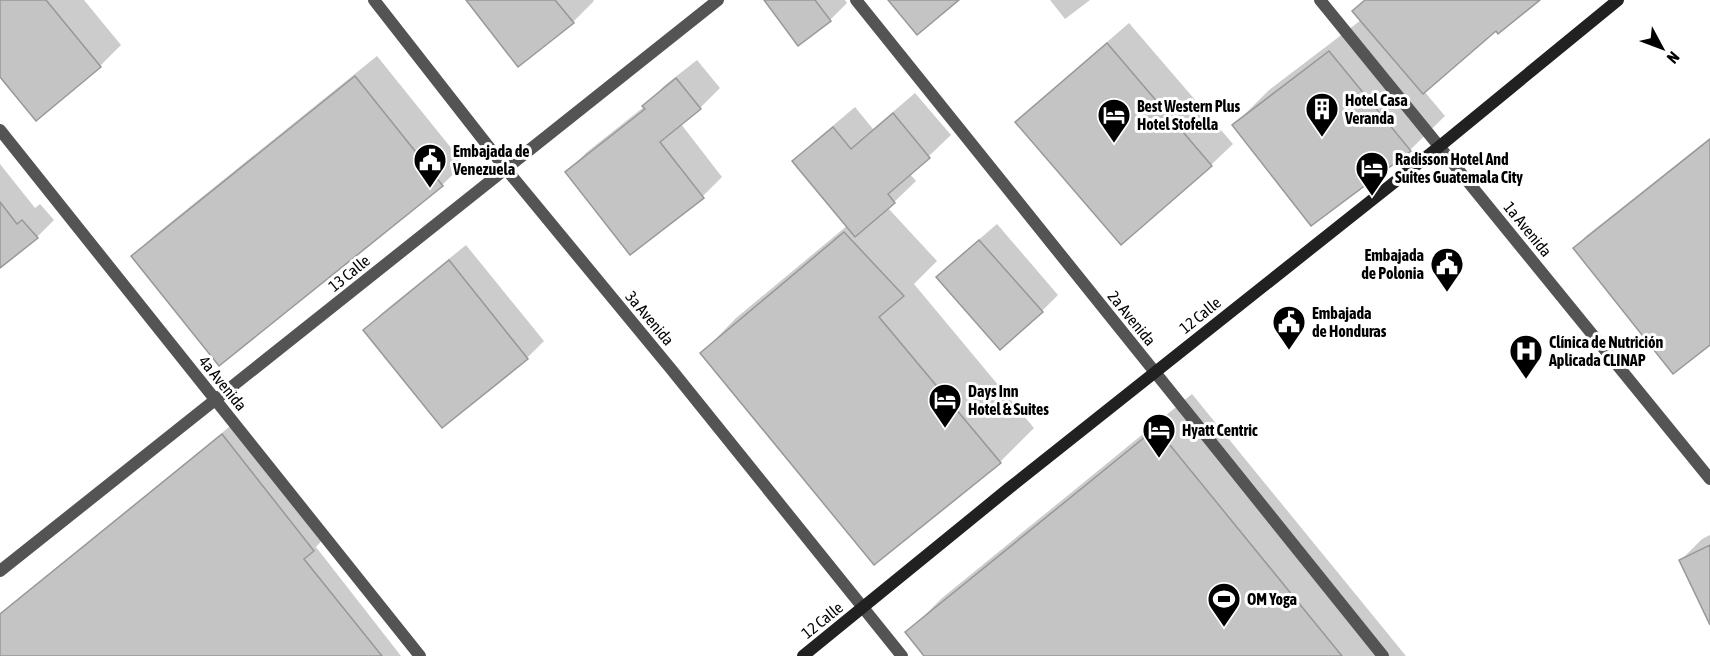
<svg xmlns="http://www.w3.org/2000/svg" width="1710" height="656" viewBox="0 0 1710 656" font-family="'Asap Condensed',sans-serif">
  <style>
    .shadow { fill: #0003 }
    .building { fill: #c4c4c4; stroke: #989898; stroke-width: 1.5 }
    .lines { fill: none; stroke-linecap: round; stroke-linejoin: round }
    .minor { stroke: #545454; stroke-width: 12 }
    .tertiary { stroke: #545454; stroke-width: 12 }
    .secondary { stroke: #212121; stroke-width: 12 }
    .labels { text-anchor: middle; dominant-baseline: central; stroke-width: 6; stroke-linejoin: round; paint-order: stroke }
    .poi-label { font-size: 16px; font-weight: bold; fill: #000; stroke: #fff; text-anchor: start }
    .street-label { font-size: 16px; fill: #000; stroke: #fff }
  </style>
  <rect width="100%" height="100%" fill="#fff"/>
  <path class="shadow" d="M 0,0 L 84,0 L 121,45 L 100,66 L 0,75 Z
    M 468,0 L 593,0 L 594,1 L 573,22 Z
    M 766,0 L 845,0 L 847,3 L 830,20 Z
    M 1050,0 L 1090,0 L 1065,19 Z
    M 1365,0 L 1538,0 L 1496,29 L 1424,91 L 1445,116 L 1410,150 L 1234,125 L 1269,90 L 1361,20 Z
    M 1129,23 L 1233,144 L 1211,165 L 1121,242 L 1017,122 L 1039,101 Z
    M 377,56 L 464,164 L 442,185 L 220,364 L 133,256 L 155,235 Z
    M 697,60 L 720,88 L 700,108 L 681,124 L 722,177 L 703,196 L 567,172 L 587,152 L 645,106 L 664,86 Z
    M 915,93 L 951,135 L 910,174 L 916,181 L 888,208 L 937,261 L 914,284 L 1034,428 L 1000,462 L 702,353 L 736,318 L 848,225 L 794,161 L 816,140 L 855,107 L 873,129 Z
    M 1710,138 L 1710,343 L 1575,248 L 1586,236 Z
    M 0,164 L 35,208 L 40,204 L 54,220 L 37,237 L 0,266 Z
    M 997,224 L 1058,295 L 1042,311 L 938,277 L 955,260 Z
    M 466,245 L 544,341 L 527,358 L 443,426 L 365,330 L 382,313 Z
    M 1192,394 L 1406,656 L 926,656 L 907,633 L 942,598 Z
    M 234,423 L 324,538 L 316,547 L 401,656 L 0,656 L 0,614 Z
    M 1710,535 L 1710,622 L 1681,560 L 1702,539 Z"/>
  <path class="building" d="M 0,0 L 46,0 L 101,67 L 36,121 L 0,77 Z
    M 466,0 L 555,0 L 574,23 L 518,67 Z
    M 764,0 L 815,0 L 831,21 L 798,46 Z
    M 888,0 L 959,0 L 917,35 Z
    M 1365,0 L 1540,0 L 1498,34 L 1496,31 L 1423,94 L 1352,11 Z
    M 1107,43 L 1212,166 L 1121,245 L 1015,122 Z
    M 1329,51 L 1411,151 L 1311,226 L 1232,125 Z
    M 355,76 L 443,186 L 219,366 L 131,256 Z
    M 676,78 L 701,109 L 660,142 L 704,198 L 630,255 L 565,172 L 645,109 L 642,106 Z
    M 893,113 L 930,158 L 888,194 L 895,203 L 855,237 L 792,161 L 833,127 L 851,149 Z
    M 1710,139 L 1710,345 L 1673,374 L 1573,248 Z
    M 0,202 L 17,224 L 22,220 L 38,238 L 0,268 Z
    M 844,232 L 904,296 L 879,317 L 1001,463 L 874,565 L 700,353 Z
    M 979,240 L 1043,312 L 1000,350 L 936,277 Z
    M 449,260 L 528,359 L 442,428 L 363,330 Z
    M 1156,428 L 1342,656 L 924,656 L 905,632 Z
    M 222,434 L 314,551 L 304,559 L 382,656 L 0,656 L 0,614 Z
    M 1710,545 L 1710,625 L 1679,560 Z"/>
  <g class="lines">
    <path class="minor" d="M 374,0 L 506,169 L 671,369 L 902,656
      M 856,0 L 1383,656
      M 1320,0 L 1710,479"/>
    <path class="tertiary" d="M 0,130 L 420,656
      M 0,571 L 718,0"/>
    <path class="secondary" d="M 803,656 L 1008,489 L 1440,146 L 1618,0"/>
  </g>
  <defs>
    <g id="building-pin" transform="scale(1.725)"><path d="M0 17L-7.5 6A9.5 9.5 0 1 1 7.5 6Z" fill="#000" stroke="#fff"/><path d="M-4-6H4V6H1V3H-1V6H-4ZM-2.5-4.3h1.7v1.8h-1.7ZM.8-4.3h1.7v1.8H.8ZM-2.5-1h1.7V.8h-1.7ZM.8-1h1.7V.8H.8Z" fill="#fff"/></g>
    <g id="hotel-pin" transform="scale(1.725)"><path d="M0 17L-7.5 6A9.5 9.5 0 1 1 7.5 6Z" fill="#000" stroke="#fff"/><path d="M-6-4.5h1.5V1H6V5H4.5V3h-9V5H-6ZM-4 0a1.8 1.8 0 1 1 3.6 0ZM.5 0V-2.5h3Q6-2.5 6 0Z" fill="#fff"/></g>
    <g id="civic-pin" transform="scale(1.725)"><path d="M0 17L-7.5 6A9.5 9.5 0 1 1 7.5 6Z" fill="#000" stroke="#fff"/><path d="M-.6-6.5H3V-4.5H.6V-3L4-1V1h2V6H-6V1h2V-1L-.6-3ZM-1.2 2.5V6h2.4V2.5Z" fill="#fff"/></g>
    <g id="hospital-pin" transform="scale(1.725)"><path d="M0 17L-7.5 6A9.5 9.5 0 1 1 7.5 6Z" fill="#000" stroke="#fff"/><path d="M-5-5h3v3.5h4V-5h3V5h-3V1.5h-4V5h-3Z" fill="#fff"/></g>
    <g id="stadium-pin" transform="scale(1.725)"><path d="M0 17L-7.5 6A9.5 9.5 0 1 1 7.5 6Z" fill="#000" stroke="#fff"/><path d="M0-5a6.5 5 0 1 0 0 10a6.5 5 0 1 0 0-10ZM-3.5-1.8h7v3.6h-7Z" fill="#fff"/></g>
  </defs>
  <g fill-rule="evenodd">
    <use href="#building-pin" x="1322" y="109"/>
    <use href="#hotel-pin" x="1114" y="115"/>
    <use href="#civic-pin" x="430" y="160"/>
    <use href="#hotel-pin" x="1372" y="168"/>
    <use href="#civic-pin" x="1447" y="264"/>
    <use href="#civic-pin" x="1289" y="322"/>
    <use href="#hospital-pin" x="1526" y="351"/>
    <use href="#hotel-pin" x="945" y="400"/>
    <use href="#hotel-pin" x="1159" y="430"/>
    <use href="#stadium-pin" x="1224" y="599"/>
  </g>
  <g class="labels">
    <g class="poi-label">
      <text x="1345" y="100">Hotel Casa<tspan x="1345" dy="18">Veranda</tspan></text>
      <text x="1137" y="106">Best Western Plus<tspan x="1137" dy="18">Hotel Stofella</tspan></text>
      <text x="453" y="151">Embajada de<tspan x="453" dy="18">Venezuela</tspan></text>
      <text x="1395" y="159">Radisson Hotel And<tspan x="1395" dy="18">Suites Guatemala City</tspan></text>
      <text x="1424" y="255" text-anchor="end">Embajada<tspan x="1424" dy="18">de Polonia</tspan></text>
      <text x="1312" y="313">Embajada<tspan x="1312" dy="18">de Honduras</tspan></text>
      <text x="1549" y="342">Clínica de Nutrición<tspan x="1549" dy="18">Aplicada CLINAP</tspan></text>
      <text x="968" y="391">Days Inn<tspan x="968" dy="18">Hotel &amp; Suites</tspan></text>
      <text x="1182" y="430">Hyatt Centric</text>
      <text x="1247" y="599">OM Yoga</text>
    </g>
    <g class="street-label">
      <text transform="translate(1528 229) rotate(51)">1a Avenida</text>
      <text transform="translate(349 273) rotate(-39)">13 Calle</text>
      <text transform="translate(1200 315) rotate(-39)">12 Calle</text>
      <text transform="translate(650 318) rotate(50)">3a Avenida</text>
      <text transform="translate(1132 318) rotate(51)">2a Avenida</text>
      <text transform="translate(223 383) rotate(51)">4a Avenida</text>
      <text transform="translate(822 620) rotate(-39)">12 Calle</text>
    </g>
  </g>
  <g transform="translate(1662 48) rotate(131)" stroke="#ffffff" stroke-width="4.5" paint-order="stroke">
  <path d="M0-4.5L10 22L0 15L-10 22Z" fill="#000000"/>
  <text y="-9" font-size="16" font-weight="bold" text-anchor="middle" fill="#000000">N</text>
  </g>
</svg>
